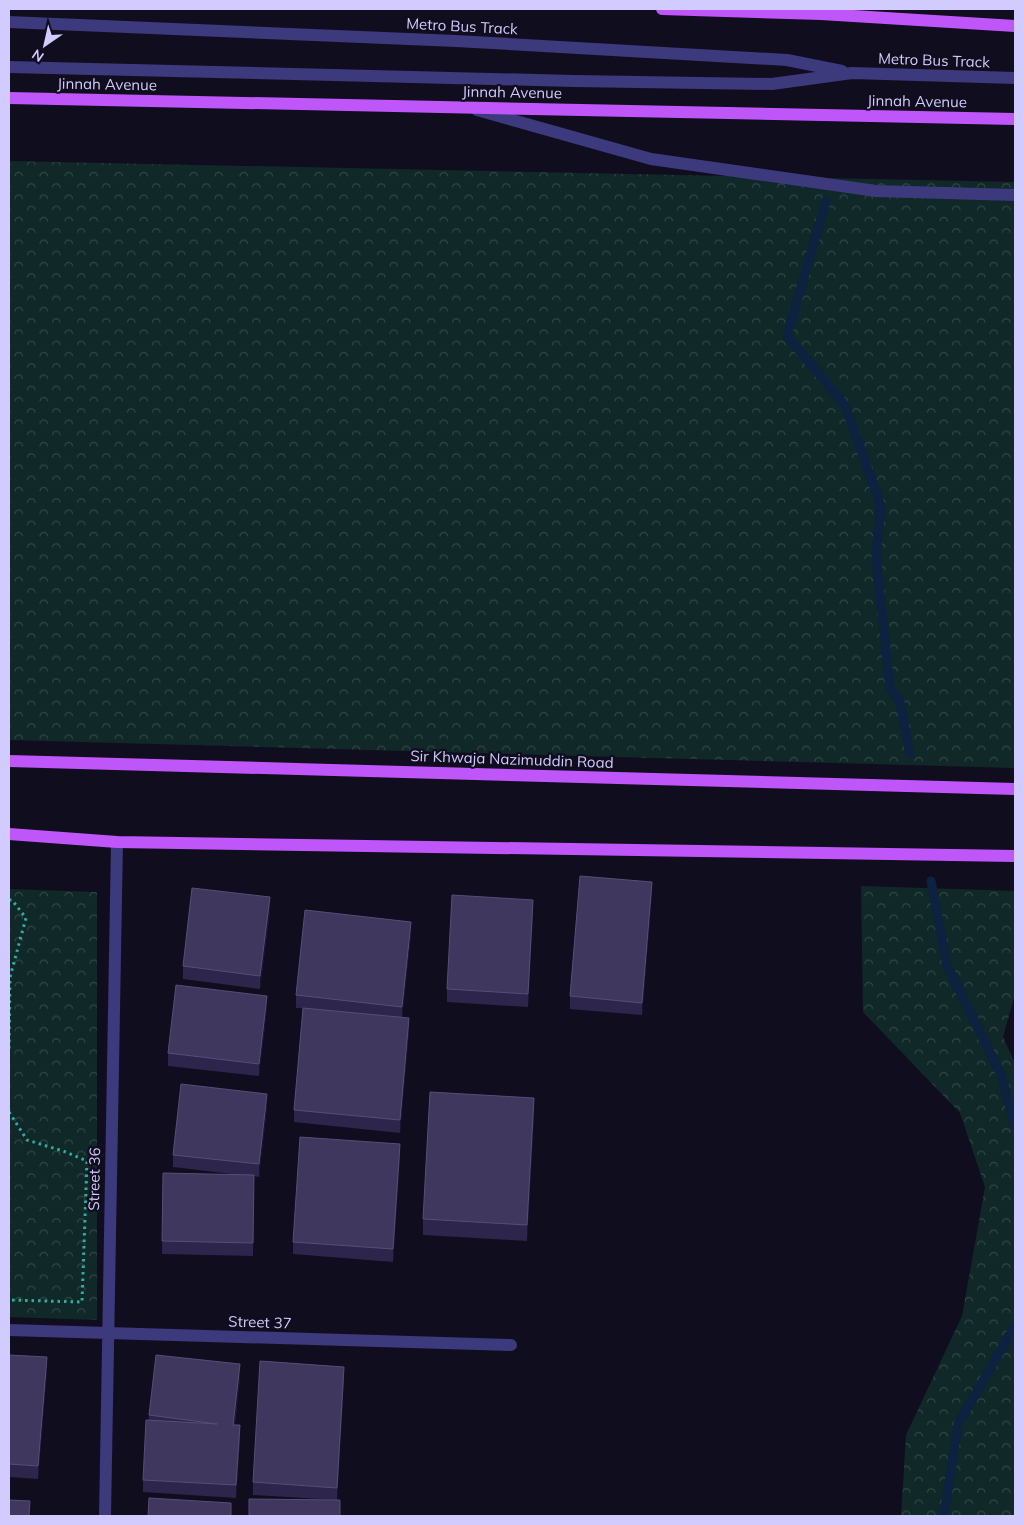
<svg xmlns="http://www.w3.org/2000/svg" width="1024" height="1525" viewBox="0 0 1024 1525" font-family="Mulish,sans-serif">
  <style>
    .forest { fill: url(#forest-crowns) }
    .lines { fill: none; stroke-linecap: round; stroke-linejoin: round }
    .stream { stroke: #0d2141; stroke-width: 9 }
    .path { stroke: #31aca5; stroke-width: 3; stroke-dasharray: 2.5 4; stroke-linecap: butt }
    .minor { stroke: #3c397c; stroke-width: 12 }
    .major { stroke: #be56f9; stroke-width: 12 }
    .wall { fill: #2d254b }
    .shaded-wall { fill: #1a1431 }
    .building { fill: #3f375e; stroke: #564e77 }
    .labels { text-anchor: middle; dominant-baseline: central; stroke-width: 4.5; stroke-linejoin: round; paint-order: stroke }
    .street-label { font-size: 15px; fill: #d2cbfd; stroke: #100d1e }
  </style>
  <defs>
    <pattern id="forest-crowns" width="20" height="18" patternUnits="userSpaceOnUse" patternTransform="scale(1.25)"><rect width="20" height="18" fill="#102827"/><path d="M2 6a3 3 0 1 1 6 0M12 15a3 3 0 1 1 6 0" fill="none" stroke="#324647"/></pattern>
  </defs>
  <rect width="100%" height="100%" fill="#100d1e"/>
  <path class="forest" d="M 9,161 L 1015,182 L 1015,768 L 9,740 Z
    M 861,886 L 1015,891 L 1015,994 L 1003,1037 L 1015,1063 L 1015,1516 L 901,1516 L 906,1435 L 962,1316 L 985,1187 L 960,1113 L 863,1012 Z
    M 9,889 L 97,892 L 97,1320 L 9,1317 Z"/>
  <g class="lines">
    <path class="stream" d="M 826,201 L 787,336 L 845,405 L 881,506 L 876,555 L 890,688 L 900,702 L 910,754
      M 931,881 L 947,965 L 1002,1077 L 1015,1126
      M 944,1516 L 958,1424 L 1015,1326"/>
    <path class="path" d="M 9,900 L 12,900 L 26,918 L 10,977 L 9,1049
      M 9,1112 L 27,1140 L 63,1151 L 87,1161 L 82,1302 L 9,1300"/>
    <path class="minor" d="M 9,22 L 456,41 L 787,60 L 842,71
      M 9,67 L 574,81 L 772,84 L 852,73 L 1015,78
      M 477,110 L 651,159 L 876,191 L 1015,195
      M 9,1330 L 511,1345
      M 105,1516 L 117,842"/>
    <path class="major" d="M 662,9 L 821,14 L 1015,26
      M 9,98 L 1015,119
      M 9,761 L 1015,789
      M 9,834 L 117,842 L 1015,856"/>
  </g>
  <path class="wall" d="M 652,894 L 642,1015 L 570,1009 L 570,996 Z
    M 270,910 L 260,989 L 183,979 L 183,966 Z
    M 533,913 L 528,1007 L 447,1002 L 447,989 Z
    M 411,934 L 402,1017 L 409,1031 L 400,1133 L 294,1122 L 294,1110 L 303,1008 L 296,1008 L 296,995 Z
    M 267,1008 L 259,1076 L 168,1066 L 168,1053 Z
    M 267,1107 L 259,1177 L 254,1176 L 253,1256 L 162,1254 L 163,1173 L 240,1175 L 173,1167 L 173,1155 Z
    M 534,1115 L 527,1241 L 423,1235 L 423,1219 Z
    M 400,1156 L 393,1262 L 293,1254 L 293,1242 Z
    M 9,1355 L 47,1369 L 38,1479 L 9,1477 Z
    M 240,1377 L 235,1425 L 240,1438 L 236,1498 L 143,1492 L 143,1480 L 149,1415 Z
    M 344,1379 L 337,1500 L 253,1495 L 253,1482 Z"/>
  <path class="shaded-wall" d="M 652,882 L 652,894 L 642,1015 L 642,1003 Z
    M 270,897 L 270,910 L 260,989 L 260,976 Z
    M 533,900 L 533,913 L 528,1007 L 528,994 Z
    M 411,922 L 411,934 L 402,1019 L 402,1007 Z
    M 267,996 L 267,1008 L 259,1076 L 259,1064 Z
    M 409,1018 L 409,1031 L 400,1133 L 400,1120 Z
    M 267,1094 L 267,1107 L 259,1177 L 259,1164 Z
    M 534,1098 L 534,1115 L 527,1241 L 527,1225 Z
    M 400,1144 L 400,1156 L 393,1262 L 393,1249 Z
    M 47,1357 L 47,1369 L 38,1479 L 38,1466 Z
    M 240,1364 L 240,1377 L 233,1437 L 233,1425 Z
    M 344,1367 L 344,1379 L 337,1500 L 337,1488 Z
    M 240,1425 L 240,1438 L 236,1498 L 236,1485 Z"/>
  <path class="building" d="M 580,876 L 652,882 L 642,1003 L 570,996 Z
    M 192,888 L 270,897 L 260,976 L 183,966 Z
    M 452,895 L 533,900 L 528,994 L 447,989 Z
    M 305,910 L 411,922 L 402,1007 L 296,995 Z
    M 176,985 L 267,996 L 259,1064 L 168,1053 Z
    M 303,1008 L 409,1018 L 400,1120 L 294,1110 Z
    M 181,1084 L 267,1094 L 259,1164 L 173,1155 Z
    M 430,1092 L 534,1098 L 527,1225 L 423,1219 Z
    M 300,1137 L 400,1144 L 393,1249 L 293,1242 Z
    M 163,1173 L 254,1175 L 253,1243 L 162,1241 Z
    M 9,1355 L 47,1357 L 38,1466 L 9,1464 Z
    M 156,1355 L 240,1364 L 233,1425 L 240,1425 L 236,1485 L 143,1480 L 146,1420 L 217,1424 L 149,1415 Z
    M 260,1361 L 344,1367 L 337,1488 L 253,1482 Z
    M 149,1498 L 231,1503 L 231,1516 L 148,1516 Z
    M 249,1499 L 340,1500 L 340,1516 L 249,1516 Z
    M 9,1500 L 30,1501 L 29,1516 L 9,1516 Z"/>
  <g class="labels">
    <g class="street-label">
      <text transform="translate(462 26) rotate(3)">Metro Bus Track</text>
      <text transform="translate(934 60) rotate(2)">Metro Bus Track</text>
      <text transform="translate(107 84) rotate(1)">Jinnah Avenue</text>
      <text transform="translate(512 92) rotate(1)">Jinnah Avenue</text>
      <text transform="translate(917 101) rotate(1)">Jinnah Avenue</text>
      <text transform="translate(512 759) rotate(2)">Sir Khwaja Nazimuddin Road</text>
      <text transform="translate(94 1179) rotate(-89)">Street 36</text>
      <text transform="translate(260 1322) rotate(2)">Street 37</text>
    </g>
  </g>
  <rect width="1024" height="1525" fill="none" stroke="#d2cbfd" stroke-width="20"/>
  <g transform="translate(45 45) rotate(214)" stroke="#100d1e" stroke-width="4" paint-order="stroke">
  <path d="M0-4L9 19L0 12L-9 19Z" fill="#d2cbfd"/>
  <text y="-8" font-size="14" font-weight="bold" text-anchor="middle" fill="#d2cbfd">N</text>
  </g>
</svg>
